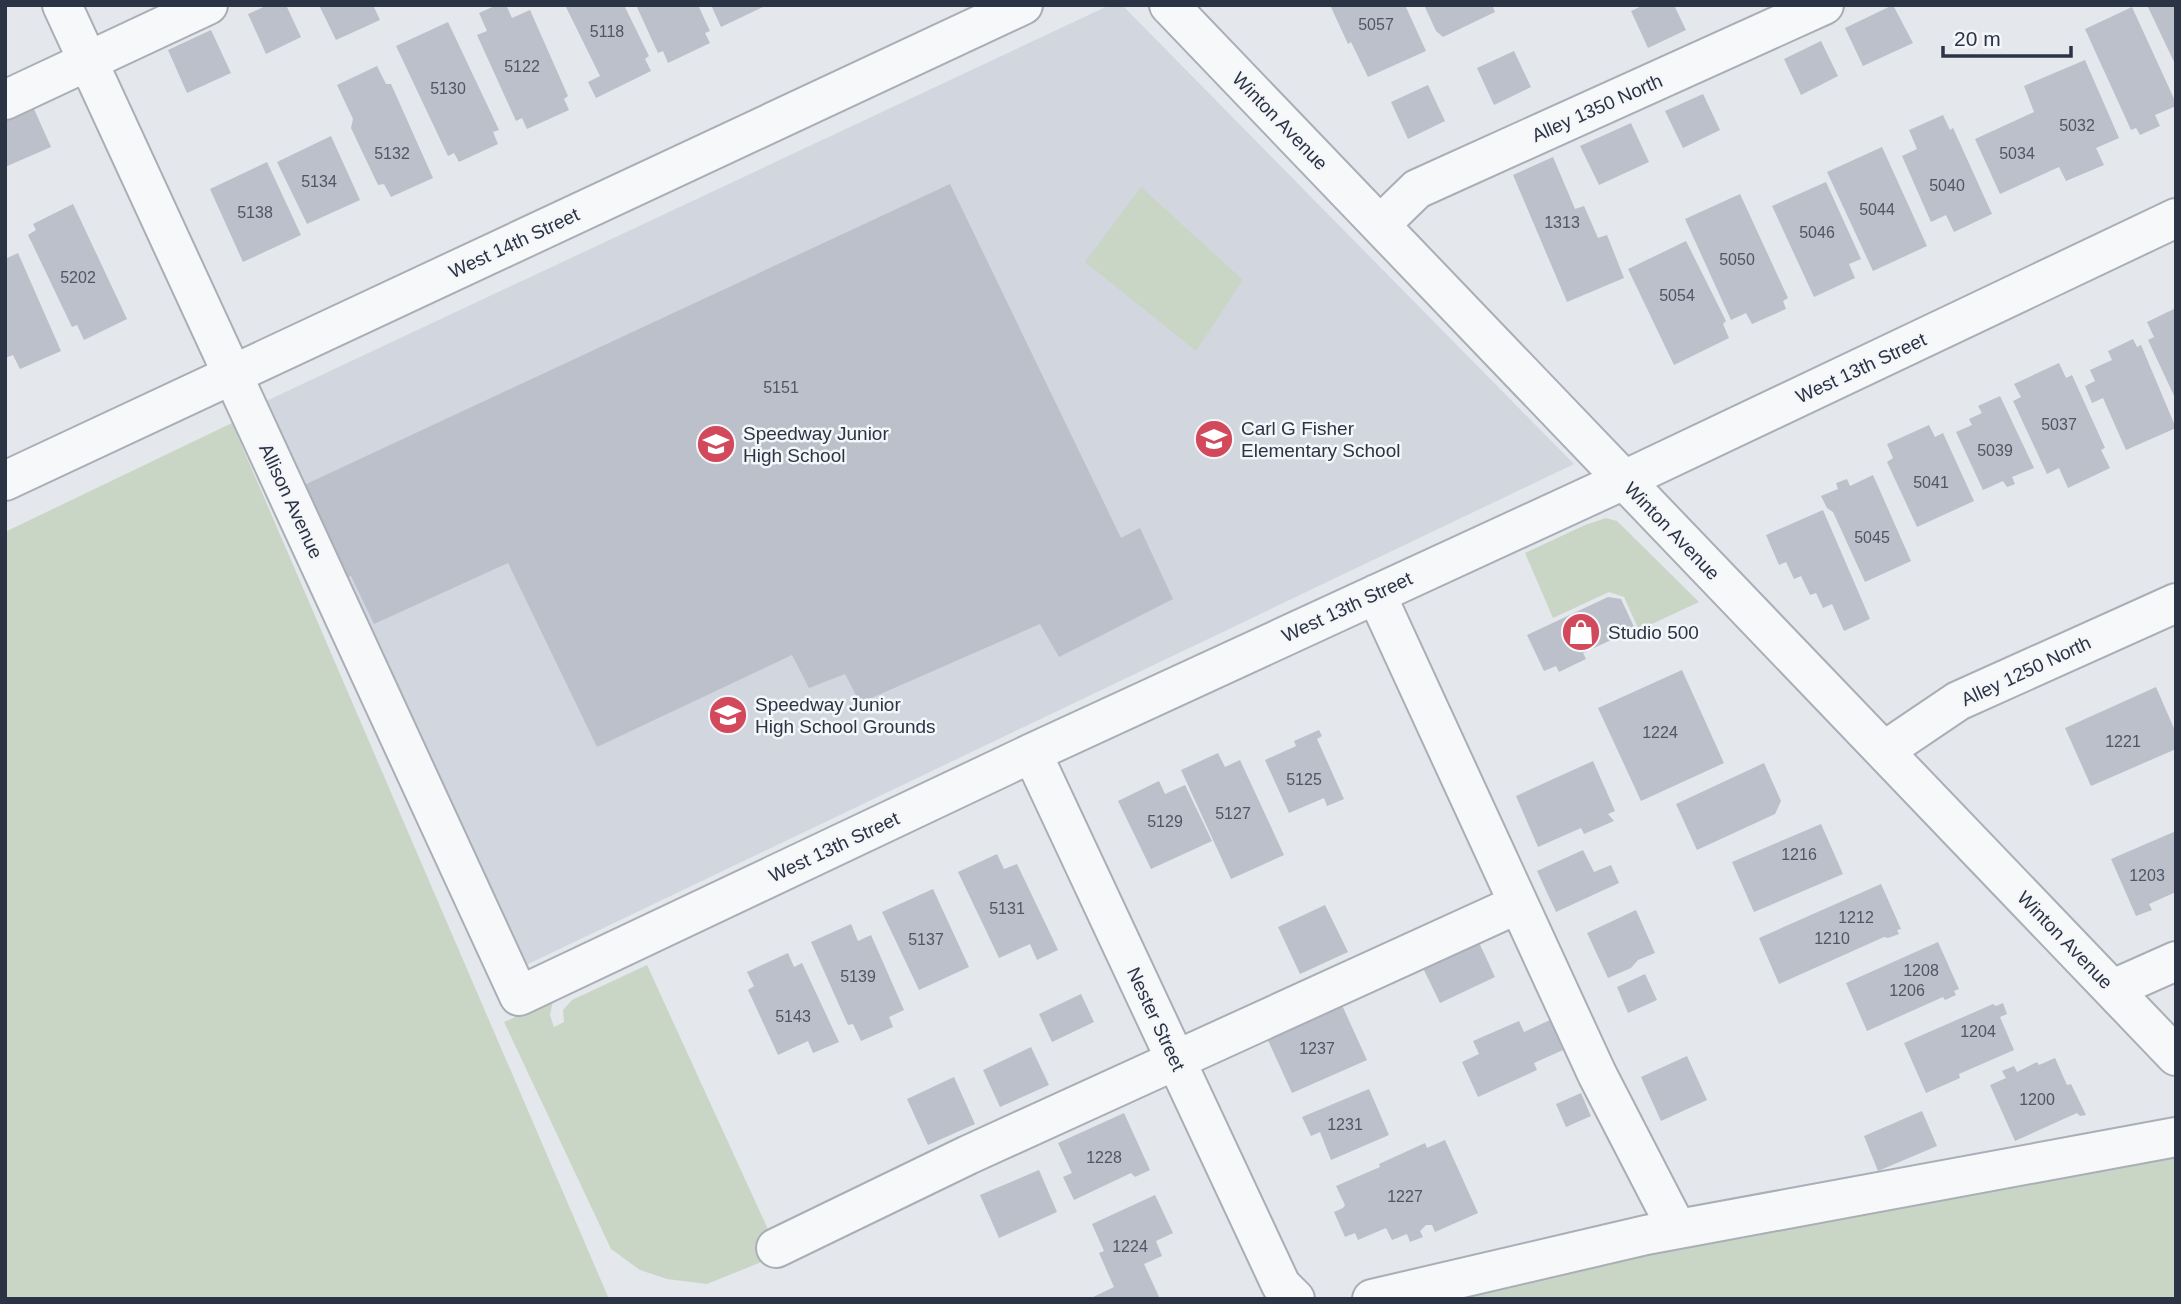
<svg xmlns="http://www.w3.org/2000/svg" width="2181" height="1304" viewBox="0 0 2181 1304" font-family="Arial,sans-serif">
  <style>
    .built { fill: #d2d6de }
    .green { fill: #c9d6c5 }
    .building { fill: #bbc0ca }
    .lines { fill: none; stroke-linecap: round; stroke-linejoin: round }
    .minor-casing { stroke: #a9aeb7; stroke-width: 42 }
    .minor { stroke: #f7f8fa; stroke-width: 38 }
    .labels { text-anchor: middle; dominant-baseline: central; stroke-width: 5; stroke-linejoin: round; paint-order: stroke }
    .number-label { font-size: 16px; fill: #4f5766 }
    .street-label { font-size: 19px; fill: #2b3445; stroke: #f4f6f9 }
    .poi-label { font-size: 19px; fill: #2b3445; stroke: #f4f6f9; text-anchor: start }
  </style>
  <rect width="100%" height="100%" fill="#e4e7ec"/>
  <path class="built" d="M 1110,5 L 1122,5 L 1574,464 L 524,966 L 262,403 Z"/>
  <path class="green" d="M 1141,187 L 1243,280 L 1196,351 L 1085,262 Z
    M 232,423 L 609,1299 L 5,1299 L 5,532 Z
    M 1606,518 L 1617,521 L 1699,602 L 1639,630 L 1624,597 L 1609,592 L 1553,618 L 1525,553 L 1585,525 Z
    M 647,965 L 772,1238 L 786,1252 L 707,1284 L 667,1279 L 640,1270 L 611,1249 L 504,1022 L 553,1001 L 550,1015 L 554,1027 L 564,1022 L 563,1010 L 572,1000 Z
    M 2176,1136 L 2176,1299 L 1346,1299 Z"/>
  <path class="building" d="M 268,5 L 286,5 L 301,37 L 266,54 L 248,14 Z
    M 319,5 L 373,5 L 380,20 L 336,40 Z
    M 497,5 L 506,5 L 512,18 L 530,10 L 568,96 L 564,99 L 569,110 L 527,129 L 522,118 L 516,121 L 477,35 L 487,31 L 479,13 Z
    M 565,5 L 624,5 L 649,56 L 645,59 L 651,71 L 596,98 L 588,82 L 600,76 Z
    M 636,5 L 698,5 L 710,31 L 705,33 L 710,43 L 668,63 L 663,51 L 658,53 Z
    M 711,5 L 767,5 L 721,27 Z
    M 1330,5 L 1405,5 L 1426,51 L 1368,77 L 1351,42 L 1348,44 Z
    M 1424,5 L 1492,5 L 1495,12 L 1443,37 L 1436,31 Z
    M 1644,5 L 1674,5 L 1686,30 L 1648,48 L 1631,11 Z
    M 1893,5 L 1913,43 L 1863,66 L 1845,28 Z
    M 2147,5 L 2176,5 L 2176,66 Z
    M 2132,7 L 2176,103 L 2176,106 L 2155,115 L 2160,126 L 2140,135 L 2136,128 L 2131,130 L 2085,29 Z
    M 448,22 L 499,130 L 493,132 L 498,144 L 459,162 L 454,153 L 448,156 L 396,46 Z
    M 211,30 L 231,73 L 187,93 L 168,50 Z
    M 1821,41 L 1838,76 L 1801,95 L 1784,59 Z
    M 1514,51 L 1531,87 L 1494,105 L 1477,68 Z
    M 2085,60 L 2119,138 L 2096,148 L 2104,165 L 2066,181 L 2059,167 L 2000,194 L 1975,139 L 2034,112 L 2024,86 Z
    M 377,66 L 386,84 L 391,84 L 433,178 L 391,197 L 384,184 L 378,185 L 351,128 L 353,119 L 337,85 Z
    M 1428,85 L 1445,121 L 1408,139 L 1391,102 Z
    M 1703,94 L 1720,130 L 1683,148 L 1665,111 Z
    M 30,100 L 51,147 L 5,167 L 5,111 Z
    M 1943,115 L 1950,130 L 1953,128 L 1992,214 L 1954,232 L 1946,215 L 1931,222 L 1902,156 L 1917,149 L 1909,130 Z
    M 1631,123 L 1649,162 L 1599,185 L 1580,146 Z
    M 331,136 L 360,200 L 307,224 L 277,162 Z
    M 1882,147 L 1927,246 L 1873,271 L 1827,172 Z
    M 1553,157 L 1575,209 L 1584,206 L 1598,238 L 1607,235 L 1624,278 L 1567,302 L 1513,175 Z
    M 267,162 L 301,235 L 243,262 L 210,189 Z
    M 1826,182 L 1861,259 L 1849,264 L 1855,278 L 1814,297 L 1772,206 Z
    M 950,184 L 1121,538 L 1140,528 L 1173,599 L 1059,657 L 1040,624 L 860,703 L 845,674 L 809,688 L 792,655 L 597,747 L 508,563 L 374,624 L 351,576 L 329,584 L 287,493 Z
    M 1740,194 L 1788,298 L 1783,301 L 1786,309 L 1752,324 L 1746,313 L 1731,320 L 1685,219 Z
    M 73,204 L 127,319 L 84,340 L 77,325 L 72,327 L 28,235 L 36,230 L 33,224 Z
    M 1686,241 L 1726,321 L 1723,324 L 1729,338 L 1674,365 L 1628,269 Z
    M 18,253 L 61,351 L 20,369 L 13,355 L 5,358 L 5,259 Z
    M 2176,308 L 2176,400 L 2148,340 L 2154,337 L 2147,322 Z
    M 2133,339 L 2137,347 L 2141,345 L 2176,428 L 2126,450 L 2103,398 L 2092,403 L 2085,386 L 2095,381 L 2090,370 L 2112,360 L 2108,351 Z
    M 2059,363 L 2066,378 L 2072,375 L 2105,448 L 2101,450 L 2110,468 L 2068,488 L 2059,468 L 2047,474 L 2013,401 L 2021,397 L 2014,384 Z
    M 2000,396 L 2034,468 L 2012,477 L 2015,484 L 2007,487 L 2003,481 L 1983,490 L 1956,432 L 1972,425 L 1969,419 L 1982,413 L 1978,406 Z
    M 1929,425 L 1935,437 L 1943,433 L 1974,501 L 1917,527 L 1887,462 L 1893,458 L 1887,444 Z
    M 1873,475 L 1911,561 L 1865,582 L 1833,512 L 1827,508 L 1821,496 L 1838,489 L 1836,483 L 1847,479 L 1850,486 Z
    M 1823,510 L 1870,619 L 1844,631 L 1832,604 L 1823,608 L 1816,593 L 1810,595 L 1801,576 L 1794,579 L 1786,562 L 1779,565 L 1766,535 Z
    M 1608,597 L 1621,599 L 1635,629 L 1583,653 L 1586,659 L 1559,672 L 1556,666 L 1544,671 L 1527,635 Z
    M 1682,670 L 1724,763 L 1641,801 L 1598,708 Z
    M 2156,687 L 2176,733 L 2176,749 L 2091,786 L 2065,728 Z
    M 1319,730 L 1322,736 L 1317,739 L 1344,799 L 1327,806 L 1324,798 L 1289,813 L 1265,760 L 1296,746 L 1294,741 Z
    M 1218,753 L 1225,767 L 1240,760 L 1284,855 L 1231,879 L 1181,770 Z
    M 1593,761 L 1615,811 L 1608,814 L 1614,821 L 1584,834 L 1581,828 L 1538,847 L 1516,796 Z
    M 1764,763 L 1781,801 L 1775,814 L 1697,850 L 1676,804 Z
    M 1159,781 L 1165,794 L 1185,785 L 1212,841 L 1151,869 L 1118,801 Z
    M 1821,824 L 1843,874 L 1754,912 L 1732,862 Z
    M 2176,831 L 2176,892 L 2149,904 L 2152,910 L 2136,916 L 2111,859 Z
    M 1583,850 L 1594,872 L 1611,865 L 1619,883 L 1556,912 L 1537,871 Z
    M 997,854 L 1004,869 L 1017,864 L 1058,950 L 1037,960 L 1030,944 L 999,958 L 958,872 Z
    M 1881,884 L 1901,929 L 1897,930 L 1899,934 L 1888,938 L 1884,937 L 1779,984 L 1759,938 Z
    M 933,889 L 969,967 L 919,990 L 882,912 Z
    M 1325,905 L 1348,952 L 1300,974 L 1278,927 Z
    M 1636,910 L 1655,953 L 1638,960 L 1631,968 L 1608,978 L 1587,933 Z
    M 851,924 L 858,941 L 871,935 L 904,1010 L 889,1017 L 893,1027 L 861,1041 L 853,1024 L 848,1025 L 811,942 Z
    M 1476,936 L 1495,977 L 1440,1003 L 1420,962 Z
    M 1938,942 L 1959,989 L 1954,991 L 1956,995 L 1945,1000 L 1943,997 L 1867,1031 L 1846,983 Z
    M 788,953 L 794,967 L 802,963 L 839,1042 L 813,1053 L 808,1041 L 778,1055 L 748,990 L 754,986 L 747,972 Z
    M 1645,974 L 1657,1000 L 1628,1013 L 1617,987 Z
    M 1081,994 L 1094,1022 L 1052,1042 L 1039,1014 Z
    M 1341,1003 L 1367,1060 L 1292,1093 L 1266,1036 Z
    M 2003,1003 L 2007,1014 L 2000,1017 L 2014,1050 L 1959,1074 L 1960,1078 L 1926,1093 L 1904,1043 L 1993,1004 L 1996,1006 Z
    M 1550,1020 L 1563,1050 L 1534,1063 L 1537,1070 L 1478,1097 L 1462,1062 L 1479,1054 L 1473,1041 L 1519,1021 L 1524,1032 Z
    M 1031,1047 L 1049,1085 L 1000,1107 L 983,1070 Z
    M 1687,1056 L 1707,1100 L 1661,1121 L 1641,1077 Z
    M 2055,1058 L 2067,1085 L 2071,1084 L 2086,1115 L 2080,1116 L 2077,1113 L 2015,1141 L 1990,1085 L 2006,1078 L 2002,1071 L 2014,1066 L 2017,1072 L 2037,1062 L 2039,1065 Z
    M 954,1077 L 975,1124 L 928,1145 L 907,1099 Z
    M 1369,1089 L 1389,1135 L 1331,1160 L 1320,1132 L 1311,1136 L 1302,1117 Z
    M 1581,1093 L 1591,1116 L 1566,1127 L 1556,1104 Z
    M 1922,1111 L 1937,1146 L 1878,1171 L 1864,1136 Z
    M 1124,1113 L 1150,1170 L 1135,1177 L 1131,1173 L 1074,1200 L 1063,1177 L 1072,1173 L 1058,1143 Z
    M 1445,1140 L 1478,1213 L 1435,1232 L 1432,1225 L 1426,1225 L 1420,1231 L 1423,1237 L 1410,1242 L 1407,1234 L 1392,1240 L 1386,1228 L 1358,1240 L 1355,1233 L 1345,1237 L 1334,1212 L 1343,1208 L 1345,1205 L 1336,1186 L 1380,1167 L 1379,1164 L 1425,1143 L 1427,1148 Z
    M 1039,1170 L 1057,1212 L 999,1238 L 980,1195 Z
    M 1155,1195 L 1173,1233 L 1156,1241 L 1162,1256 L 1144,1264 L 1160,1299 L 1089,1299 L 1114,1287 L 1099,1253 L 1104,1251 L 1092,1224 Z"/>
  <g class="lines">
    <g class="minor-casing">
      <path id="minor" d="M 62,5 L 519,996 L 1032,753 L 1624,480 L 2176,218
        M 1169,5 L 2176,1056
        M 5,100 L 208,5
        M 1380,225 L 1417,189 L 1824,5
        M 5,481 L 1023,5
        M 1376,594 L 1597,1074 L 1677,1229
        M 1884,751 L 1958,701 L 2176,603
        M 1032,753 L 1281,1285 L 1295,1299
        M 2113,989 L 2176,961
        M 776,1248 L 968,1155 L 1518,904
        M 1372,1299 L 1646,1235 L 2176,1137"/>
    </g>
    <use href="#minor" class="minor"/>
  </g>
  <defs>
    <g id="school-disc" transform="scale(2.0125)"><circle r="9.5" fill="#d1495b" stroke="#f4f6f9"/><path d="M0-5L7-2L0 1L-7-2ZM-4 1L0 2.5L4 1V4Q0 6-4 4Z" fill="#fff"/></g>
    <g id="shop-disc" transform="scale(2.0125)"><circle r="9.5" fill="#d1495b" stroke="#f4f6f9"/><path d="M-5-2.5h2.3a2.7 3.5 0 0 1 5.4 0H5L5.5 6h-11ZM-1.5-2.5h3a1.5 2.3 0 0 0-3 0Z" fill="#fff"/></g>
  </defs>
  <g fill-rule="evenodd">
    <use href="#school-disc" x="1214" y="439"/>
    <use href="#school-disc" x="716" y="444"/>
    <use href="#shop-disc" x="1581" y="632"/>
    <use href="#school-disc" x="728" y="715"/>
  </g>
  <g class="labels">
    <g class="number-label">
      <text x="1376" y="24">5057</text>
      <text x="607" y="31">5118</text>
      <text x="522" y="66">5122</text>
      <text x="448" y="88">5130</text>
      <text x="2077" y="125">5032</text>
      <text x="392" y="153">5132</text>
      <text x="2017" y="153">5034</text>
      <text x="319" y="181">5134</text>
      <text x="1947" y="185">5040</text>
      <text x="1877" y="209">5044</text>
      <text x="255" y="212">5138</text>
      <text x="1562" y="222">1313</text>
      <text x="1817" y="232">5046</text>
      <text x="1737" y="259">5050</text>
      <text x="78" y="277">5202</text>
      <text x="1677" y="295">5054</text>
      <text x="781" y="387">5151</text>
      <text x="2059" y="424">5037</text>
      <text x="1995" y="450">5039</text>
      <text x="1931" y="482">5041</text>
      <text x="1872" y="537">5045</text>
      <text x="1660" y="732">1224</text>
      <text x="2123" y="741">1221</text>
      <text x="1304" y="779">5125</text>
      <text x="1233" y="813">5127</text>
      <text x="1165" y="821">5129</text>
      <text x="1799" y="854">1216</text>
      <text x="2147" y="875">1203</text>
      <text x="1007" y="908">5131</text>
      <text x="1856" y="917">1212</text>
      <text x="1832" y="938">1210</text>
      <text x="926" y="939">5137</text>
      <text x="1921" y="970">1208</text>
      <text x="858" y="976">5139</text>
      <text x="1907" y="990">1206</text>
      <text x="793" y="1016">5143</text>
      <text x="1978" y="1031">1204</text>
      <text x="1317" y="1048">1237</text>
      <text x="2037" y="1099">1200</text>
      <text x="1345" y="1124">1231</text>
      <text x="1104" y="1157">1228</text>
      <text x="1405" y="1196">1227</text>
      <text x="1130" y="1246">1224</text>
    </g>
    <g class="street-label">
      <text transform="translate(1597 108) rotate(-24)">Alley 1350 North</text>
      <text transform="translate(1280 121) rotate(46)">Winton Avenue</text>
      <text transform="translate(514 243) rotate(-25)">West 14th Street</text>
      <text transform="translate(1861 368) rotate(-25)">West 13th Street</text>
      <text transform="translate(291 501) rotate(65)">Allison Avenue</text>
      <text transform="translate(1672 531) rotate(46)">Winton Avenue</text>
      <text transform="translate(1347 607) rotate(-25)">West 13th Street</text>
      <text transform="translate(2026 671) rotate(-25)">Alley 1250 North</text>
      <text transform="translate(834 847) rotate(-25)">West 13th Street</text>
      <text transform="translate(2065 940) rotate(46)">Winton Avenue</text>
      <text transform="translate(1156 1019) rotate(65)">Nester Street</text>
    </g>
    <g class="poi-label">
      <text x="1241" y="428">Carl G Fisher<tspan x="1241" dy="22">Elementary School</tspan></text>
      <text x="743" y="433">Speedway Junior<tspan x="743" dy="22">High School</tspan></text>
      <text x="1608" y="632">Studio 500</text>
      <text x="755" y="704">Speedway Junior<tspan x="755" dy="22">High School Grounds</tspan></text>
    </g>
  </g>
  <rect width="2181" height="1304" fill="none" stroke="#2b3445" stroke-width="14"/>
  <path d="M1943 46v10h128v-10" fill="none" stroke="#2b3445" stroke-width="3.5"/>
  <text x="1954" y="46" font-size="21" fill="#2b3445" stroke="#f4f6f9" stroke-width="5" paint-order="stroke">20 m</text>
</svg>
